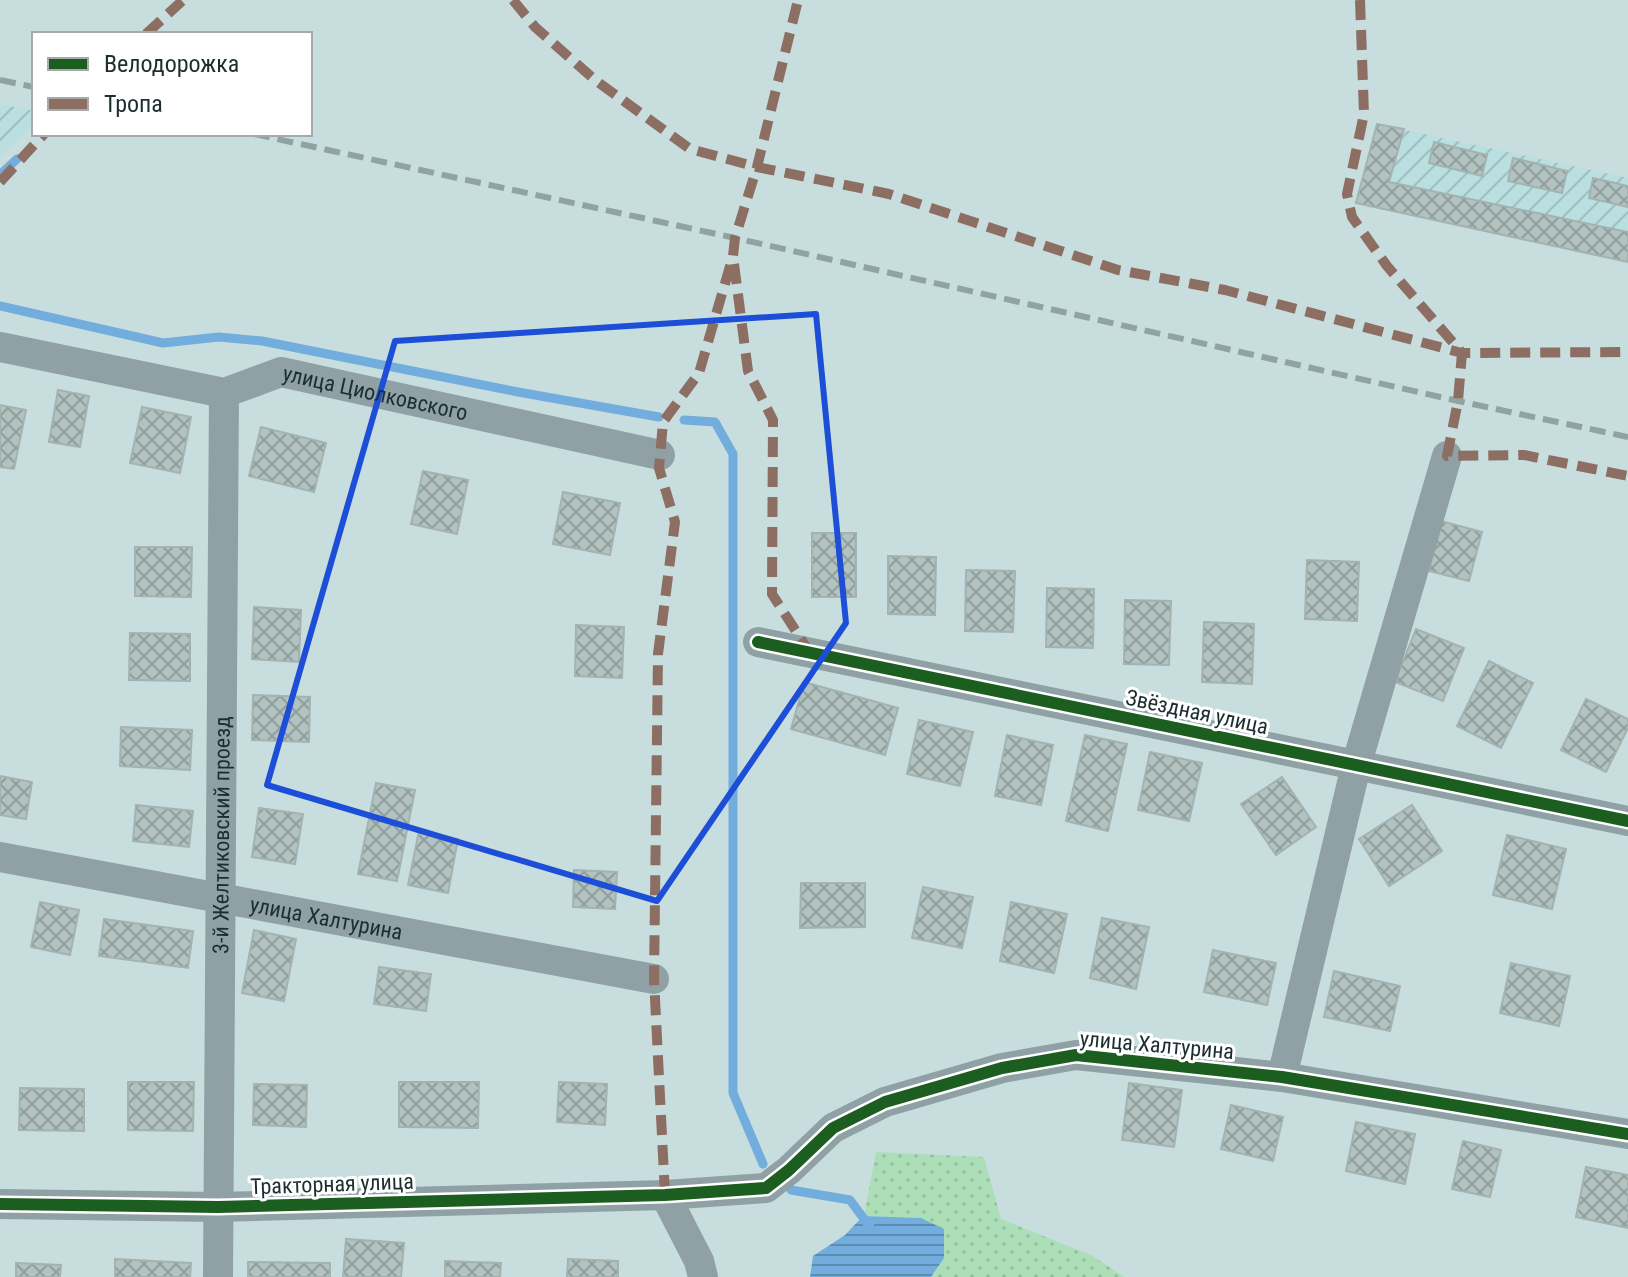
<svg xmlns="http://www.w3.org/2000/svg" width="1628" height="1277" viewBox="0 0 1628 1277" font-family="'Roboto Condensed',sans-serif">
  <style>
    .industrial { fill: url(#industrial-furrows) }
    .grass { fill: url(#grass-dots) }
    .water { fill: url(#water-rules) }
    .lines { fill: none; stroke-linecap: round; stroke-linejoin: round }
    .stream { stroke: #73addd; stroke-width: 9 }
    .building { fill: url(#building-cross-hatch); stroke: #a2b3b0; stroke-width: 2 }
    .street { stroke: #8fa1a5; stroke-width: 30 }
    .rail { stroke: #91a2a3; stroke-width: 6; stroke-dasharray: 16 8; stroke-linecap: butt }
    .quiet { stroke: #8d6e63; stroke-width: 10; stroke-dasharray: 20 10; stroke-linecap: butt }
    .cycleway-casing { stroke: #fff; stroke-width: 17 }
    .cycleway { stroke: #1b5e20; stroke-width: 12 }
    .marked { fill: none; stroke: #1d4ed8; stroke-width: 6; stroke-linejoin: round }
    .labels { text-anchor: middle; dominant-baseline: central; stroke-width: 6; stroke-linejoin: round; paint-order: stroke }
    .street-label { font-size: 22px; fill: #1d2e2e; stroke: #fff }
  </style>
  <defs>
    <pattern id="industrial-furrows" width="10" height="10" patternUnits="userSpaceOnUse" patternTransform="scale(2)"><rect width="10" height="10" fill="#b9dfe0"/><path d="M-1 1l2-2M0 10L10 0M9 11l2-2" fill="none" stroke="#9fc0c0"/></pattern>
    <pattern id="grass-dots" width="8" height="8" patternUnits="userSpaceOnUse" patternTransform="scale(2)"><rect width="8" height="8" fill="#acdeb8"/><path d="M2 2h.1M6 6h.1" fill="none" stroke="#94bf9e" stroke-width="1.8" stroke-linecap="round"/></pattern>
    <pattern id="water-rules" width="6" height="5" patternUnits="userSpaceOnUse" patternTransform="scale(2)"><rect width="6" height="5" fill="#73addd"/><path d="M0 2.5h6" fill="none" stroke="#5e8db4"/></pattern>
    <pattern id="building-cross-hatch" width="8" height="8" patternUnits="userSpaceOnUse" patternTransform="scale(2)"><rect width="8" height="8" fill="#b2c2c0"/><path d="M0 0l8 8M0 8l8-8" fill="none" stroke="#909e9c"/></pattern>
  </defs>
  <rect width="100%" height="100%" fill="#c8dede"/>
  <path class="industrial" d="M 0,104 L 34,111 L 34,113 L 32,125 L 0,157 Z
    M 1378,124 L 1628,178 L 1628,262 L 1356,203 Z"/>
  <path class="grass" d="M 876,1152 L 984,1157 L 1001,1219 L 1093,1256 L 1124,1277 L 931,1277 L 944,1257 L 921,1218 L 864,1216 Z"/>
  <path class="water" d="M 863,1216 L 921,1218 L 944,1229 L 944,1258 L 931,1277 L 810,1277 L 813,1256 L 845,1235 Z"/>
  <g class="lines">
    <path class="stream" d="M 0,175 L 17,159
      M 0,306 L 163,343 L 219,337 L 262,341 L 518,392 L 659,417
      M 684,420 L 715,422 L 733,454 L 733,1093 L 763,1164
      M 791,1190 L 850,1200 L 870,1227"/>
  </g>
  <path class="building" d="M 1377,124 L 1404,129 L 1389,182 L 1628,232 L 1628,262 L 1356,203 Z
    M 1434,142 L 1487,155 L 1482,176 L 1429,163 Z
    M 1513,158 L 1567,171 L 1562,193 L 1508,181 Z
    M 1593,178 L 1628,186 L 1628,207 L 1589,198 Z
    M 58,390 L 89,396 L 80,447 L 49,442 Z
    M 0,405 L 26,410 L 14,469 L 0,467 Z
    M 142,407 L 191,417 L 180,473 L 130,463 Z
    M 261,427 L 326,443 L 314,492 L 249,476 Z
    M 423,471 L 468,480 L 457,534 L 411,524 Z
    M 563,492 L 620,503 L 610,555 L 553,544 Z
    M 1441,521 L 1482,532 L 1469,581 L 1429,571 Z
    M 812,533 L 856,533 L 856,597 L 812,597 Z
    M 135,547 L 192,547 L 191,597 L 135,596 Z
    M 888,556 L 936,557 L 935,615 L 888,614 Z
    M 1307,560 L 1359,562 L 1357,621 L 1305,619 Z
    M 966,570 L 1015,571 L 1013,632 L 965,631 Z
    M 1047,588 L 1094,589 L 1093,648 L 1046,647 Z
    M 1125,600 L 1171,601 L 1169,665 L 1124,664 Z
    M 254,607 L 301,610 L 299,662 L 252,659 Z
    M 1204,622 L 1254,624 L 1252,684 L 1202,682 Z
    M 576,625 L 624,627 L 622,678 L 575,676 Z
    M 1416,629 L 1464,648 L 1443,701 L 1395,682 Z
    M 130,633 L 190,634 L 190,681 L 129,680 Z
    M 1489,661 L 1533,683 L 1501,748 L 1457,726 Z
    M 804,682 L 898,708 L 885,755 L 791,729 Z
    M 253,695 L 310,697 L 309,742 L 252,740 Z
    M 1586,699 L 1628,719 L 1628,728 L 1606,772 L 1561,750 Z
    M 919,720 L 973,732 L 960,786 L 907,774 Z
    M 121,727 L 192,730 L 190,770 L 120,766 Z
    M 1007,735 L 1053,745 L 1041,805 L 995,796 Z
    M 1085,735 L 1127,744 L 1108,831 L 1066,821 Z
    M 1150,752 L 1202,763 L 1189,821 L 1138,810 Z
    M 0,776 L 32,782 L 26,819 L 0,815 Z
    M 1282,777 L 1316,827 L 1276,855 L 1241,804 Z
    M 376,783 L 415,790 L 397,881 L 358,874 Z
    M 136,805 L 193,811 L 189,847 L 133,841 Z
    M 1412,805 L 1442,851 L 1389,886 L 1359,839 Z
    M 259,808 L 303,814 L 295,864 L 252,857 Z
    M 419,831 L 458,839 L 448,893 L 408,885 Z
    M 1507,835 L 1566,849 L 1552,909 L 1493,895 Z
    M 574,870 L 617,872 L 615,909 L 573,907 Z
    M 801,883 L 865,883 L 865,927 L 800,928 Z
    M 923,887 L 973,897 L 962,948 L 912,938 Z
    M 40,902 L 79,910 L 70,955 L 31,947 Z
    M 1011,902 L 1067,914 L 1054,973 L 1000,961 Z
    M 1102,918 L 1149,927 L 1136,989 L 1090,978 Z
    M 104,919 L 193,931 L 188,968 L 99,956 Z
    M 254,930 L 296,939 L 284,1001 L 242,993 Z
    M 1213,950 L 1276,963 L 1267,1005 L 1204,992 Z
    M 1511,963 L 1570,976 L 1559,1026 L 1500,1013 Z
    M 379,967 L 431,974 L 426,1011 L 374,1004 Z
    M 1334,971 L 1400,986 L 1390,1031 L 1324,1017 Z
    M 128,1082 L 194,1082 L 193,1131 L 128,1130 Z
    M 399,1082 L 479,1082 L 478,1128 L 399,1127 Z
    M 559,1082 L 607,1084 L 605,1125 L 557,1122 Z
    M 1129,1083 L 1182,1090 L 1174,1147 L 1122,1140 Z
    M 254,1084 L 307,1085 L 306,1127 L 253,1125 Z
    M 20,1088 L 84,1089 L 84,1131 L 19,1130 Z
    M 1231,1105 L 1283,1117 L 1273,1161 L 1221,1149 Z
    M 1356,1122 L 1415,1134 L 1405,1184 L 1346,1171 Z
    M 1463,1141 L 1501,1150 L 1490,1197 L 1452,1189 Z
    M 1586,1167 L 1628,1175 L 1628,1228 L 1576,1217 Z
    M 346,1239 L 404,1243 L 401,1277 L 343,1277 Z
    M 115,1259 L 191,1263 L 190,1277 L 115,1277 Z
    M 568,1259 L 618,1261 L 618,1277 L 567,1277 Z
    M 445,1261 L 501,1263 L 500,1277 L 445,1277 Z
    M 248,1262 L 330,1263 L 330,1277 L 248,1277 Z
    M 16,1263 L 61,1265 L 60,1277 L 16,1277 Z"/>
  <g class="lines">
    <g class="street">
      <path id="s1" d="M 0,347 L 224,393 L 281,372 L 660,455"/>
      <path d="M 758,642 L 1628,821"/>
      <path id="s2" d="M 0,857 L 654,979"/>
      <path d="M 1282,1077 L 1356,766 L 1447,456"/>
      <path d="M 665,1195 L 699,1261 L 703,1277"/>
      <path d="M 0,1204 L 218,1207 L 665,1195 L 766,1188 L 789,1170 L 833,1128 L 885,1102 L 1002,1068 L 1076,1055 L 1282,1077 L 1628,1134"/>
      <path id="s3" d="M 218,1277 L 224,393"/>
    </g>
    <path class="rail" d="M 0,80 L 34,87
      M 254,134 L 735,238 L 1458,401 L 1628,437"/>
    <path class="quiet" d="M 513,0 L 535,27 L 595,80 L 690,149 L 757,167 L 889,194 L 1118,270 L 1225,290 L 1462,353 L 1628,352
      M 1360,0 L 1364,114 L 1347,194 L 1352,217 L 1387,266 L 1462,353 L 1458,401 L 1447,456 L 1524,455 L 1628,476
      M 146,34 L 182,1
      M 0,182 L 44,134
      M 734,264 L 748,371 L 773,420 L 772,594 L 810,653
      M 665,1195 L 654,979 L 658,654 L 675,522 L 659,468 L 663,422 L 699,373 L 733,256 L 735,238 L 757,167 L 798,0"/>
    <g class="cycleway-casing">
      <path id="cycleway" d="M 758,642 L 1628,821
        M 0,1204 L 218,1207 L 665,1195 L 766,1188 L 789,1170 L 833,1128 L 885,1102 L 1002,1068 L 1076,1055 L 1282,1077 L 1628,1134"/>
    </g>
    <use href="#cycleway" class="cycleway"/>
  </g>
  <path class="marked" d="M 816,314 L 846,623 L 657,901 L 267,785 L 395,341 Z"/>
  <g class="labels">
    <g class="street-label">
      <text stroke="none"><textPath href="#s1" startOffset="386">улица Циолковского</textPath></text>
      <text transform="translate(1197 712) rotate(12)">Звёздная улица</text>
      <text stroke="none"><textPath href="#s3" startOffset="442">3-й Желтиковский проезд</textPath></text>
      <text stroke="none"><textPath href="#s2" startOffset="332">улица Халтурина</textPath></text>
      <text transform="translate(1157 1045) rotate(5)">улица Халтурина</text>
      <text transform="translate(332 1184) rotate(-2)">Тракторная улица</text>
    </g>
  </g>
  <rect x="32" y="32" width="280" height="104" fill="#ffffff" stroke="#a5abab" stroke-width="2"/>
  <rect x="48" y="58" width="40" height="12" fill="#1b5e20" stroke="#a5abab" stroke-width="2"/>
  <text x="104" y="72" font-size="24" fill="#1d2e2e">Велодорожка</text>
  <rect x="48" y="98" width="40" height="12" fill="#8d6e63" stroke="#a5abab" stroke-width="2"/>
  <text x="104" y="112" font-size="24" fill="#1d2e2e">Тропа</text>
</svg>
